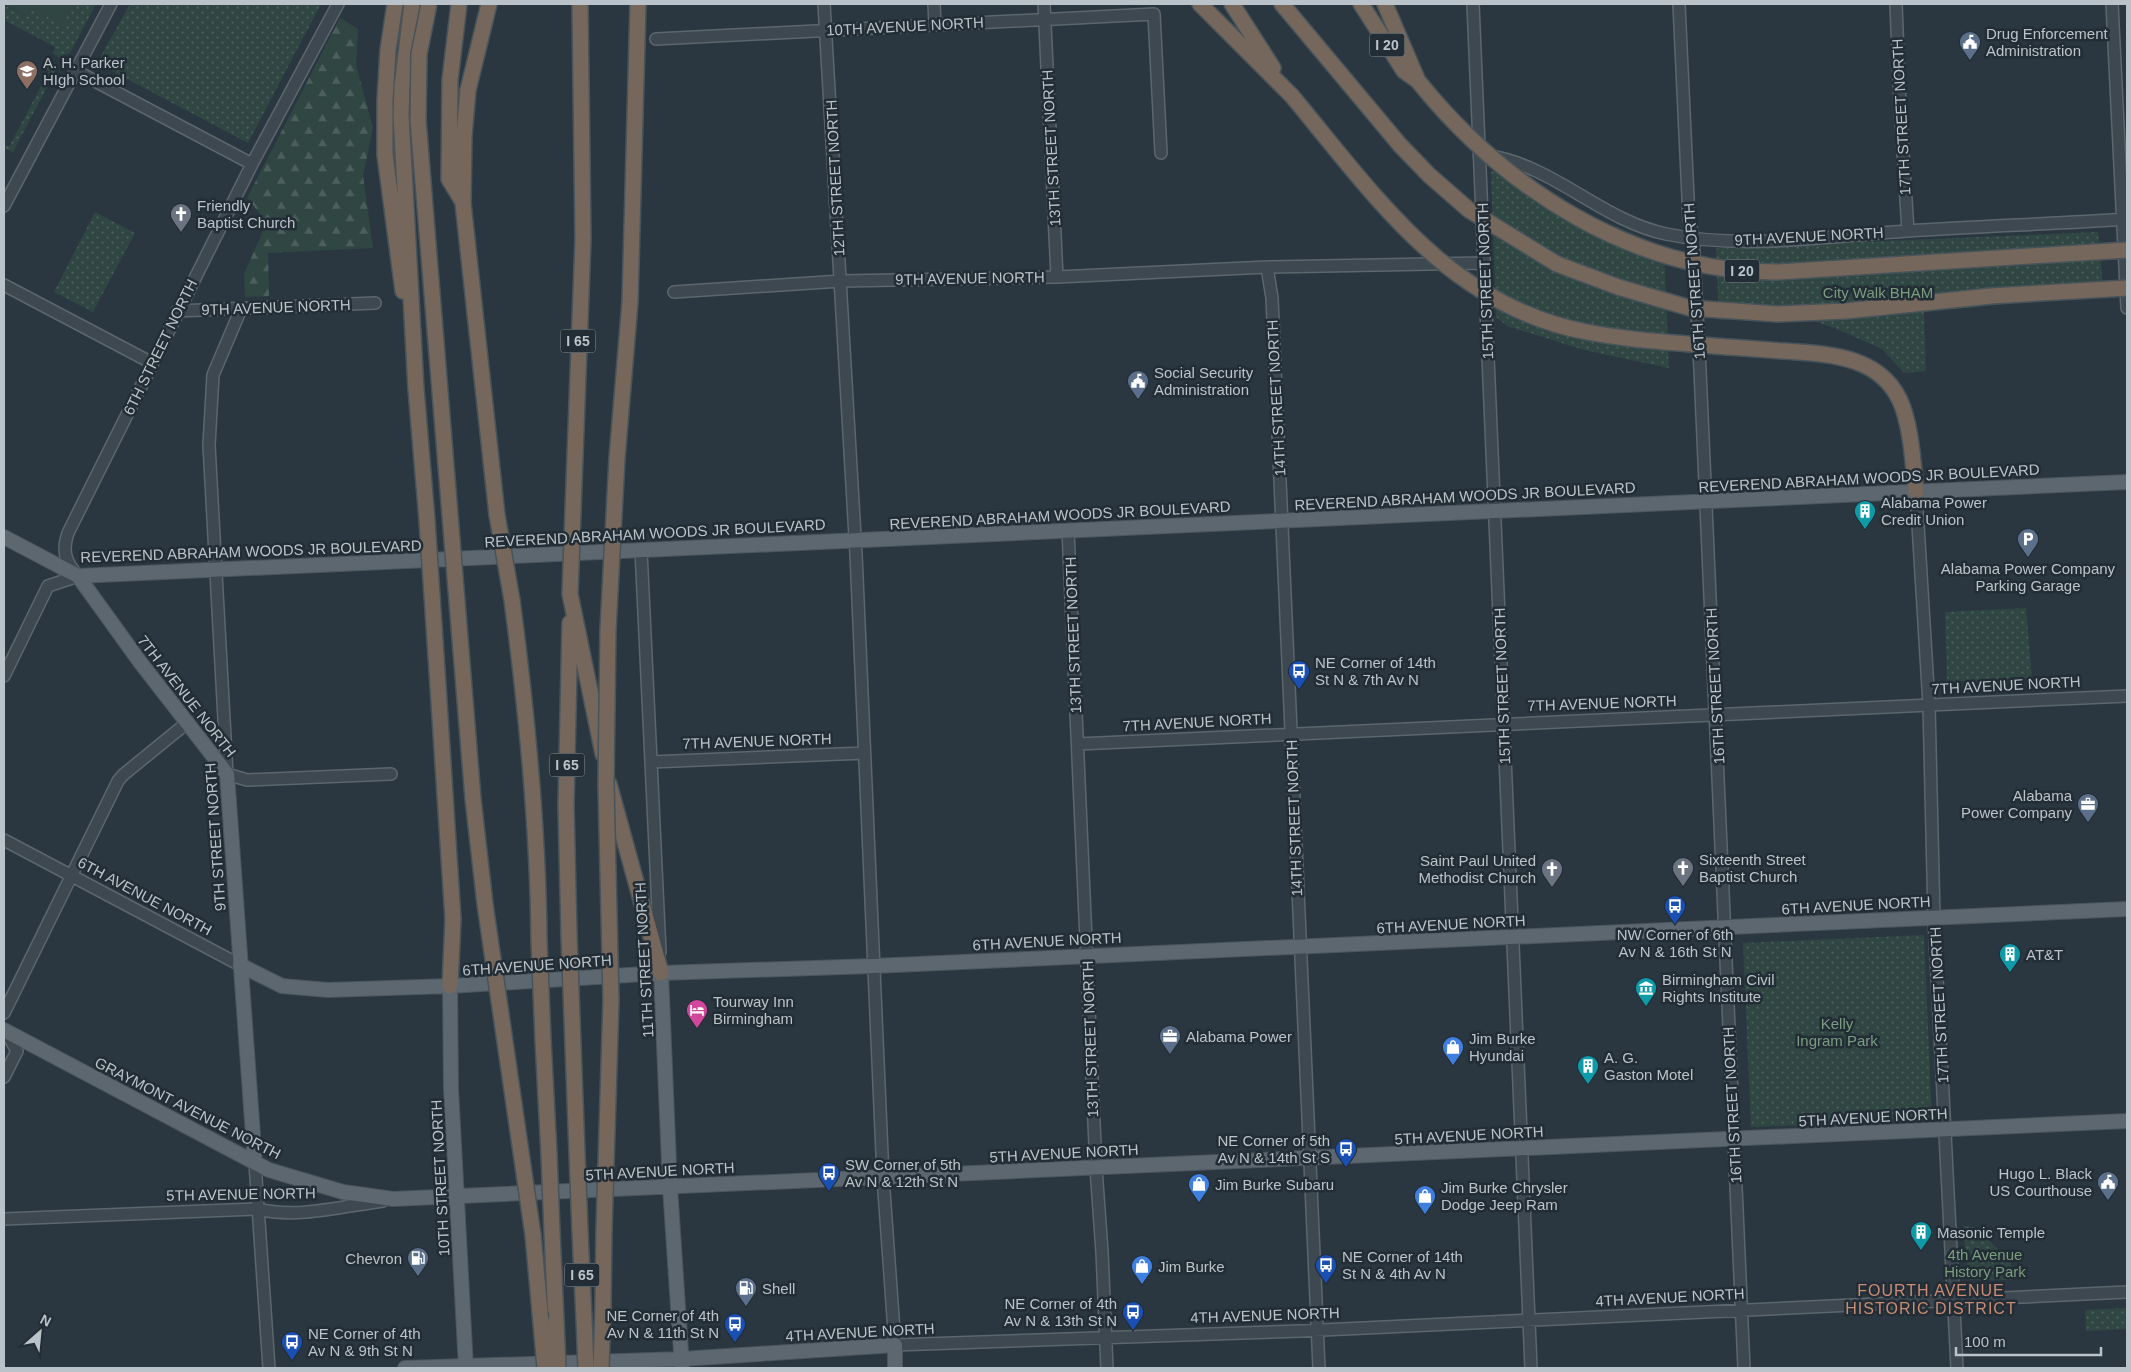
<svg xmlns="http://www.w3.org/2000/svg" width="2131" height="1372" viewBox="0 0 2131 1372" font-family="Helvetica,sans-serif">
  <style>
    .grass { fill: url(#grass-dots) }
    .forest { fill: url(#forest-firs) }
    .garden { fill: #304643 }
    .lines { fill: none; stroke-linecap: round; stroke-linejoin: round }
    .minor-casing { stroke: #5c666d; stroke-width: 14 }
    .major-casing { stroke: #4a545c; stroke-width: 16 }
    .highway-casing { stroke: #48535a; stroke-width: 18 }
    .minor { stroke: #3e4850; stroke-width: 11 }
    .major { stroke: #5c676f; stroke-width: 14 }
    .highway { stroke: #75675c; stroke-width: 15 }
    .highway-bridge-casing { stroke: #48535a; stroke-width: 18; stroke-linecap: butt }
    .highway-bridge { stroke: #75675c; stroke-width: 15 }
    .labels { text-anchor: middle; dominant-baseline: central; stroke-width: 5; stroke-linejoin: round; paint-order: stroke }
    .shield { fill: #222d35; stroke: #8d969d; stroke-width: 1 }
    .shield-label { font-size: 14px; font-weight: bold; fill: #bbc3ca }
    .street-label { font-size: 15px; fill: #bbc3ca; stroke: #222d35 }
    .poi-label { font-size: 15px; fill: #bbc3ca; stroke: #222d35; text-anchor: start }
    .park-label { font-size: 15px; fill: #7b9d7e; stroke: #222d35 }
    .neighbourhood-label { font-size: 16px; letter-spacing: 1px; fill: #ca8c75; stroke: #222d35 }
  </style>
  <defs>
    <pattern id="grass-dots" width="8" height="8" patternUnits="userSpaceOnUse" patternTransform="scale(1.25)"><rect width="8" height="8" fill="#304643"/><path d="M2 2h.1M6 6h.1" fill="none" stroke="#4c5f5d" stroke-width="1.8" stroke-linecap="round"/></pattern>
    <pattern id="forest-firs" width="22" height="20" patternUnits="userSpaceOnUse" patternTransform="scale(1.25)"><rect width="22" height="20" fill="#304643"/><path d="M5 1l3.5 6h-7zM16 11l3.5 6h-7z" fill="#4c5f5d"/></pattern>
  </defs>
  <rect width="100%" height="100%" fill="#2a3740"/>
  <path class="grass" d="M 78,4 L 96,4 L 70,53 L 64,55 L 62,59 L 53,54 L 55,47 L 4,20 L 4,5 L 27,17 L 32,9 L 67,15 Z
    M 130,4 L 321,4 L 248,143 L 97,63 Z
    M 43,65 L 56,70 L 13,152 L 4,148 L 4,144 L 9,147 L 49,71 Z
    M 1491,171 L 1516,175 L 1589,215 L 1664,247 L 1669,368 L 1584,350 L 1507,326 L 1496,317 Z
    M 95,212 L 135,233 L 93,312 L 54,292 Z
    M 2098,232 L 2104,295 L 1924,312 L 1926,371 L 1904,373 L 1882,349 L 1837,329 L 1808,319 L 1719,320 L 1716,248 Z
    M 2026,608 L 2032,678 L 1947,682 L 1945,612 Z
    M 1924,935 L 1932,1120 L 1751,1127 L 1743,943 Z
    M 1963,1226 L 1975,1227 L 2011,1262 L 2012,1280 L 1968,1280 Z
    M 2127,1308 L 2127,1329 L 2086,1331 L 2085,1310 Z"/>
  <path class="forest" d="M 340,18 L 358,29 L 356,65 L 373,128 L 363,176 L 373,248 L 268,253 L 269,296 L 245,297 L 244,274 L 267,222 L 247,198 Z"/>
  <path class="garden" d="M 4,4 L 78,4 L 67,15 L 63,25 L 32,9 L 27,17 Z"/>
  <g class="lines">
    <g class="minor-casing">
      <path id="minor" d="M 824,4 L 856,554 L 883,1177 L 895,1345 L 1301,1331 L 2127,1292
        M 934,4 L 935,25
        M 1044,4 L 1057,277
        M 1473,4 L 1531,1368
        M 1679,4 L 1689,219 L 1693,237 L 1700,370 L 1744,1368
        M 1896,4 L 1900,106 L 1908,231
        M 2112,4 L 2127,308
        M 656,39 L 1154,14 L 1161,153
        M 76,71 L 252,164
        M 1491,156 C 1555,167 1603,221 1666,234 C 1743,250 1831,236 1908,231 C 1981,226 2054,224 2127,219
        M 4,206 L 111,4
        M 1267,267 L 1272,298 L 1319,1368
        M 4,285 L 152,363
        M 674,292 L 841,281 L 1057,277 L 1267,267 L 1484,263
        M 241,309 L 213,375 L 209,445 L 227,774 L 247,780 L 391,774
        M 177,311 L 375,303
        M 1916,492 L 1929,705 L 1934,918 L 1957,1368
        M 1068,530 L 1096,1168 L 1102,1252 L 1107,1368
        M 641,550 L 660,952
        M 4,676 L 48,586 L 78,576 C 65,562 62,550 68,533 L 252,164 L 338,4
        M 1078,744 L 2127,696
        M 651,762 L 864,753
        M 4,840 L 240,965
        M 4,1013 L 118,781 L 123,775 L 188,722
        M 4,1077 L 17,1051 L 5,1030
        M 255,1163 L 269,1368
        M 4,1219 L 258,1209 C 297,1219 344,1206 383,1201"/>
    </g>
    <g class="major-casing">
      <path id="major" d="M 4,537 L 78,576 L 2127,482
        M 78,576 L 140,662 L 227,774 L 255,1163
        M 240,965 L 282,986 L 328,990 L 450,986 L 661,973 L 873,966 L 2127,909
        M 661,973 L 670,1187 L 682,1367
        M 450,986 L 451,1089 L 466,1368
        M 4,1030 L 269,1170 L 343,1192 L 393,1199 L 2127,1121
        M 405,1368 L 682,1359 L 895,1345 L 895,1368"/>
    </g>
    <g class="highway-casing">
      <path id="highway" d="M 395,4 L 388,50 L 385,100 L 385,155 L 403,291
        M 412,4 L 402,87 L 401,115 L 416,389 L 427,520
        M 459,4 L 450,80 L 449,179 L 463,202
        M 489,4 L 468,90 L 464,136 L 463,203 L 497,515
        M 1200,4 L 1292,96
        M 1232,4 L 1273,68
        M 1282,4 L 1400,145 L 1429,175 L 1469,210
        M 1361,4 L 1404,71 L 1418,81
        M 1385,4 L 1418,81
        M 1727,347 C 1746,348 1765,350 1784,351 C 1831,354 1885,356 1903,408 C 1912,435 1913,464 1916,492
        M 617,458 L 630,302 L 638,4
        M 573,511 L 583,239 L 580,4
        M 570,594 L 603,754
        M 512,600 C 527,713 538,827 539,940
        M 438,686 L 453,919 L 450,986
        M 609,784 L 661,973
        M 569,935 L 566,806 L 570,623
        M 572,1018 L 577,1153
        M 543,1040 L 549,1154
        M 580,1231 L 584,1319
        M 552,1232 L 556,1320
        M 533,1235 L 540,1312
        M 603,1308 L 604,1230"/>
    </g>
    <use href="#minor" class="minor"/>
    <use href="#major" class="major"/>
    <use href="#highway" class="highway"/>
    <g class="highway-bridge-casing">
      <path id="highway-bridge" d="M 429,4 L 419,54 L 418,120 L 473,799 L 485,904 L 533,1235
        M 1418,81 C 1505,189 1635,273 1777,272 L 2127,250
        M 1292,96 C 1376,197 1449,306 1587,332 C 1633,341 1680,343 1727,347
        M 1469,210 L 1557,264 L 1618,287 L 1690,308 L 1778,314 L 1846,311 L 1991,296 L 2127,288
        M 497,515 L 512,600
        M 427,520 L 438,686
        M 570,594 L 573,511
        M 569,935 L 572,1018
        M 539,940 L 543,1040
        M 577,1153 L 580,1231
        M 549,1154 L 552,1232
        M 604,1230 L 611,1000 L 606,785 L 608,630 L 617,458
        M 540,1312 L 545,1368
        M 584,1319 L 586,1368
        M 556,1320 L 558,1368
        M 601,1368 L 603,1308"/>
    </g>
    <use href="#highway-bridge" class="highway-bridge"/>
  </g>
  <defs>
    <g id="civic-pin" transform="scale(1.125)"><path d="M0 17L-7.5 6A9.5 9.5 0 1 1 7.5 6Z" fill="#5c6f8a" stroke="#222d35"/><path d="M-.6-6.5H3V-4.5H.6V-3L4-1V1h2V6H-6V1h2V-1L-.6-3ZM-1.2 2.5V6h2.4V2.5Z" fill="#fff"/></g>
    <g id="school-pin" transform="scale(1.125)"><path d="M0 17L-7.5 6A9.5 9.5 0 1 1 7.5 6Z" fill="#8d6e63" stroke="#222d35"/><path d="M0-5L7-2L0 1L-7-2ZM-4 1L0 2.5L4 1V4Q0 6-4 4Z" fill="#fff"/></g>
    <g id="church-pin" transform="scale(1.125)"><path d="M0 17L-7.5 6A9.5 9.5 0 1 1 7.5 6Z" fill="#6b7280" stroke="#222d35"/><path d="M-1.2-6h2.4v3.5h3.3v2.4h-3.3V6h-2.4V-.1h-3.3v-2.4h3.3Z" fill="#fff"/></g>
    <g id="building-pin" transform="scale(1.125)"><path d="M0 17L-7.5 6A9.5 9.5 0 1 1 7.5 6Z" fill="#0f9aa8" stroke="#222d35"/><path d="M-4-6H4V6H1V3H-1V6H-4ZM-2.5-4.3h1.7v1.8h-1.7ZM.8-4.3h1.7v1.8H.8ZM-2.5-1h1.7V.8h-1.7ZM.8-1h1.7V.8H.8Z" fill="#fff"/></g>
    <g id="parking-pin" transform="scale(1.125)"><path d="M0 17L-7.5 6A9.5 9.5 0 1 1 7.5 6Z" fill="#5c6f8a" stroke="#222d35"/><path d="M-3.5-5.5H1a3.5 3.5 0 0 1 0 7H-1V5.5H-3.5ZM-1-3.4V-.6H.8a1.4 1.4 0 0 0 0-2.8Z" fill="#fff"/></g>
    <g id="bus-pin" transform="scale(1.125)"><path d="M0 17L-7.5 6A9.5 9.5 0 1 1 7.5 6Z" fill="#1a4fb4" stroke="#222d35"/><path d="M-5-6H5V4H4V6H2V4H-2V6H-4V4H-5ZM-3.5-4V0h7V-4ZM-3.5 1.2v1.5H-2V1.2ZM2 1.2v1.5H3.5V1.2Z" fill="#fff"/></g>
    <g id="office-pin" transform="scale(1.125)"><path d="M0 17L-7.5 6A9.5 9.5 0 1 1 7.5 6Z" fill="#5c6f8a" stroke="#222d35"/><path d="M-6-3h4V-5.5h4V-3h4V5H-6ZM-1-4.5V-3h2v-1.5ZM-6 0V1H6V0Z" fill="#fff"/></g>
    <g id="museum-pin" transform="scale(1.125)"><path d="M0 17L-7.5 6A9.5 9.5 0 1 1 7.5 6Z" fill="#0f9aa8" stroke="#222d35"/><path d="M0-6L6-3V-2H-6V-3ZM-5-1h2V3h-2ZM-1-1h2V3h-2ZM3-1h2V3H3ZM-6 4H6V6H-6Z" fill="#fff"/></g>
    <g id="hotel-pin" transform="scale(1.125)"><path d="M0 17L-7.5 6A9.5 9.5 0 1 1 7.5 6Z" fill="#d1479c" stroke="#222d35"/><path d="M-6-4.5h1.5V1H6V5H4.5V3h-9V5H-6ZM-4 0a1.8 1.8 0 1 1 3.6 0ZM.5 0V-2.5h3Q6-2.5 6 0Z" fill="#fff"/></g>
    <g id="shop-pin" transform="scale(1.125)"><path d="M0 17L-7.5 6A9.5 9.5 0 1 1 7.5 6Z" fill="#3f7fe0" stroke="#222d35"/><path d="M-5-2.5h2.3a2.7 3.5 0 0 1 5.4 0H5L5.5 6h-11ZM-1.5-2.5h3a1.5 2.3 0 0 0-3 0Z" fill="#fff"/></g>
    <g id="fuel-pin" transform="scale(1.125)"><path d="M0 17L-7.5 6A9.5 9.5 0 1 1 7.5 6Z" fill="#5c6f8a" stroke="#222d35"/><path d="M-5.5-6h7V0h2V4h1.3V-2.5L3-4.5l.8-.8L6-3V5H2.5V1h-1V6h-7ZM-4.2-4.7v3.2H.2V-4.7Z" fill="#fff"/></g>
  </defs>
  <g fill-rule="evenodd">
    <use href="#civic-pin" x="1970" y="42"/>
    <use href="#school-pin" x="27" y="71"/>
    <use href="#church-pin" x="181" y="214"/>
    <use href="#civic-pin" x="1138" y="381"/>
    <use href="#building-pin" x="1865" y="511"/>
    <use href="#parking-pin" x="2028" y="539"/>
    <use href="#bus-pin" x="1299" y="671"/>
    <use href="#office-pin" x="2088" y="804"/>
    <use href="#church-pin" x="1683" y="868"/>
    <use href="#church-pin" x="1552" y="869"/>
    <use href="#bus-pin" x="1675" y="906"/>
    <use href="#building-pin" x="2010" y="954"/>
    <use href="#museum-pin" x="1646" y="988"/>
    <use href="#hotel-pin" x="697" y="1010"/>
    <use href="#office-pin" x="1170" y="1036"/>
    <use href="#shop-pin" x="1453" y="1047"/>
    <use href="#building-pin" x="1588" y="1066"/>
    <use href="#bus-pin" x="1346" y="1149"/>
    <use href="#bus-pin" x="829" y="1173"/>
    <use href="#civic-pin" x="2108" y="1182"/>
    <use href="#shop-pin" x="1199" y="1184"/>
    <use href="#shop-pin" x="1425" y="1196"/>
    <use href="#building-pin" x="1921" y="1232"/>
    <use href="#fuel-pin" x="418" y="1258"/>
    <use href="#bus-pin" x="1326" y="1265"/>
    <use href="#shop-pin" x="1142" y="1266"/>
    <use href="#fuel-pin" x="746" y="1288"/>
    <use href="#bus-pin" x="1133" y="1312"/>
    <use href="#bus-pin" x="735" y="1324"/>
    <use href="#bus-pin" x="292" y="1342"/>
  </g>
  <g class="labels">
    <g class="shield">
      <rect x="1369.5" y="33.5" width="35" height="23" rx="4"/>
      <rect x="1724.5" y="259.5" width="35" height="23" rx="4"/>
      <rect x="560.5" y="329.5" width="35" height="23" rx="4"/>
      <rect x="549.5" y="753.5" width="35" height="23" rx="4"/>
      <rect x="564.5" y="1263.5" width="35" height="23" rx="4"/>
    </g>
    <g class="shield-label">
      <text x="1387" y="45">I 20</text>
      <text x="1742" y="271">I 20</text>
      <text x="578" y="341">I 65</text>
      <text x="567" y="765">I 65</text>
      <text x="582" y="1275">I 65</text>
    </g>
    <g class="street-label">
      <text transform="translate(905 26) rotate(-3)">10TH AVENUE NORTH</text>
      <text transform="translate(1901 117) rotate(-93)">17TH STREET NORTH</text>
      <text transform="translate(1051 148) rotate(-93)">13TH STREET NORTH</text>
      <text transform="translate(835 178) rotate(-93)">12TH STREET NORTH</text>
      <text transform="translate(1809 236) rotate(-3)">9TH AVENUE NORTH</text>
      <text transform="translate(970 278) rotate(-1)">9TH AVENUE NORTH</text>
      <text transform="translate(1485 281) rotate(-92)">15TH STREET NORTH</text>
      <text transform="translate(1694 281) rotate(-94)">16TH STREET NORTH</text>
      <text transform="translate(276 307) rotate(-2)">9TH AVENUE NORTH</text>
      <text transform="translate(160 347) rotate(-64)">6TH STREET NORTH</text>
      <text transform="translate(1276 398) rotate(-93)">14TH STREET NORTH</text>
      <text transform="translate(1869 478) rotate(-3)">REVEREND ABRAHAM WOODS JR BOULEVARD</text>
      <text transform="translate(1465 496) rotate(-3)">REVEREND ABRAHAM WOODS JR BOULEVARD</text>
      <text transform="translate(1060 515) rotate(-3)">REVEREND ABRAHAM WOODS JR BOULEVARD</text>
      <text transform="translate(655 533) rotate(-3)">REVEREND ABRAHAM WOODS JR BOULEVARD</text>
      <text transform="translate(251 551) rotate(-2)">REVEREND ABRAHAM WOODS JR BOULEVARD</text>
      <text transform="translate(1073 635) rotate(-92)">13TH STREET NORTH</text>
      <text transform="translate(2006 685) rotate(-3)">7TH AVENUE NORTH</text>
      <text transform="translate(1502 686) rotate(-92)">15TH STREET NORTH</text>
      <text transform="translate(1715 686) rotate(-93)">16TH STREET NORTH</text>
      <text transform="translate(187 696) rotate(52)">7TH AVENUE NORTH</text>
      <text transform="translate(1602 703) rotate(-2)">7TH AVENUE NORTH</text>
      <text transform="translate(1197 722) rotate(-3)">7TH AVENUE NORTH</text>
      <text transform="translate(757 741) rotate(-2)">7TH AVENUE NORTH</text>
      <text transform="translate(1294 818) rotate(-92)">14TH STREET NORTH</text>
      <text transform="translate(215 837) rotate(-94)">9TH STREET NORTH</text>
      <text transform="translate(145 896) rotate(28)">6TH AVENUE NORTH</text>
      <text transform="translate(1856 905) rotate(-3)">6TH AVENUE NORTH</text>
      <text transform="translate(1451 924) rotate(-3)">6TH AVENUE NORTH</text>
      <text transform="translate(1047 941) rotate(-3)">6TH AVENUE NORTH</text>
      <text transform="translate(644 960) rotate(-93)">11TH STREET NORTH</text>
      <text transform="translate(537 965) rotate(-4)">6TH AVENUE NORTH</text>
      <text transform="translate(1939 1005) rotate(-93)">17TH STREET NORTH</text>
      <text transform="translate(1090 1039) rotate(-92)">13TH STREET NORTH</text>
      <text transform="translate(1732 1105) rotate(-93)">16TH STREET NORTH</text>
      <text transform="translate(188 1108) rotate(27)">GRAYMONT AVENUE NORTH</text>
      <text transform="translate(1873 1117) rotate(-3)">5TH AVENUE NORTH</text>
      <text transform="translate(1469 1135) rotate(-3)">5TH AVENUE NORTH</text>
      <text transform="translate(1064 1153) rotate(-3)">5TH AVENUE NORTH</text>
      <text transform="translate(660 1171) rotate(-3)">5TH AVENUE NORTH</text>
      <text transform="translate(440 1178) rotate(-93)">10TH STREET NORTH</text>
      <text transform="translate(241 1194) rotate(-1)">5TH AVENUE NORTH</text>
      <text transform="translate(1670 1297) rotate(-3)">4TH AVENUE NORTH</text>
      <text transform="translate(1265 1315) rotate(-2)">4TH AVENUE NORTH</text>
      <text transform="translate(860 1332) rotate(-3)">4TH AVENUE NORTH</text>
    </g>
    <g class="poi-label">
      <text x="1986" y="33">Drug Enforcement<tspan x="1986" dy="17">Administration</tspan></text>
      <text x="43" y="62">A. H. Parker<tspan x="43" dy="17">HIgh School</tspan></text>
      <text x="197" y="205">Friendly<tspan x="197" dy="17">Baptist Church</tspan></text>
      <text x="1154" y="372">Social Security<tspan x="1154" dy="17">Administration</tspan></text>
      <text x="1881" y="502">Alabama Power<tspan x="1881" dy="17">Credit Union</tspan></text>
      <text x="2028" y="568" text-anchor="middle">Alabama Power Company<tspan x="2028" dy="17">Parking Garage</tspan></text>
      <text x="1315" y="662">NE Corner of 14th<tspan x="1315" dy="17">St N &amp; 7th Av N</tspan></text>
      <text x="2072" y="795" text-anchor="end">Alabama<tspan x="2072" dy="17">Power Company</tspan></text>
      <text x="1699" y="859">Sixteenth Street<tspan x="1699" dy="17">Baptist Church</tspan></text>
      <text x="1536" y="860" text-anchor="end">Saint Paul United<tspan x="1536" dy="17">Methodist Church</tspan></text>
      <text x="1675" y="934" text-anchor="middle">NW Corner of 6th<tspan x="1675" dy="17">Av N &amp; 16th St N</tspan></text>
      <text x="2026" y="954">AT&amp;T</text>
      <text x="1662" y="979">Birmingham Civil<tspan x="1662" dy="17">Rights Institute</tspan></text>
      <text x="713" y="1001">Tourway Inn<tspan x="713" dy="17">Birmingham</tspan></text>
      <text x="1186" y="1036">Alabama Power</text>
      <text x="1469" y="1038">Jim Burke<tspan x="1469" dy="17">Hyundai</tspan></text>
      <text x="1604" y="1057">A. G.<tspan x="1604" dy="17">Gaston Motel</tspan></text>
      <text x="1330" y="1140" text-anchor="end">NE Corner of 5th<tspan x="1330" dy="17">Av N &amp; 14th St S</tspan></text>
      <text x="845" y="1164">SW Corner of 5th<tspan x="845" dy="17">Av N &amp; 12th St N</tspan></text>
      <text x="2092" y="1173" text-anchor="end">Hugo L. Black<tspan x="2092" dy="17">US Courthouse</tspan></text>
      <text x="1215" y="1184">Jim Burke Subaru</text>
      <text x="1441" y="1187">Jim Burke Chrysler<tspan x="1441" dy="17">Dodge Jeep Ram</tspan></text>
      <text x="1937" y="1232">Masonic Temple</text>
      <text x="1342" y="1256">NE Corner of 14th<tspan x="1342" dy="17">St N &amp; 4th Av N</tspan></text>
      <text x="402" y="1258" text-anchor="end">Chevron</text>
      <text x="1158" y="1266">Jim Burke</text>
      <text x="762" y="1288">Shell</text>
      <text x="1117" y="1303" text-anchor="end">NE Corner of 4th<tspan x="1117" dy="17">Av N &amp; 13th St N</tspan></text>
      <text x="719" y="1315" text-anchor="end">NE Corner of 4th<tspan x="719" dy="17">Av N &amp; 11th St N</tspan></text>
      <text x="308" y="1333">NE Corner of 4th<tspan x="308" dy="17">Av N &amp; 9th St N</tspan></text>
    </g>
    <g class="park-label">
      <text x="1878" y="292">City Walk BHAM</text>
      <text x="1837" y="1023">Kelly<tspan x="1837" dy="17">Ingram Park</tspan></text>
      <text x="1985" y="1254">4th Avenue<tspan x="1985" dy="17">History Park</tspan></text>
    </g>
    <g class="neighbourhood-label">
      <text x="1931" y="1290">FOURTH AVENUE<tspan x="1931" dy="18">HISTORIC DISTRICT</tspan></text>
    </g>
  </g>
  <rect width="2131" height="1372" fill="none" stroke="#bbc3ca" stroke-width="10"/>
  <g transform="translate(40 1332) rotate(27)" stroke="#222d35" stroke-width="4" paint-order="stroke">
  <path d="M0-4L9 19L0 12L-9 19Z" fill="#bbc3ca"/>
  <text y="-8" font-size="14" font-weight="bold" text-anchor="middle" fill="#bbc3ca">N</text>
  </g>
  <path d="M1956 1347v8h145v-8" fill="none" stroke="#bbc3ca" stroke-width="2.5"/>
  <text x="1964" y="1347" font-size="15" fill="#bbc3ca" stroke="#222d35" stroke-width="4" paint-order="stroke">100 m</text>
</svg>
